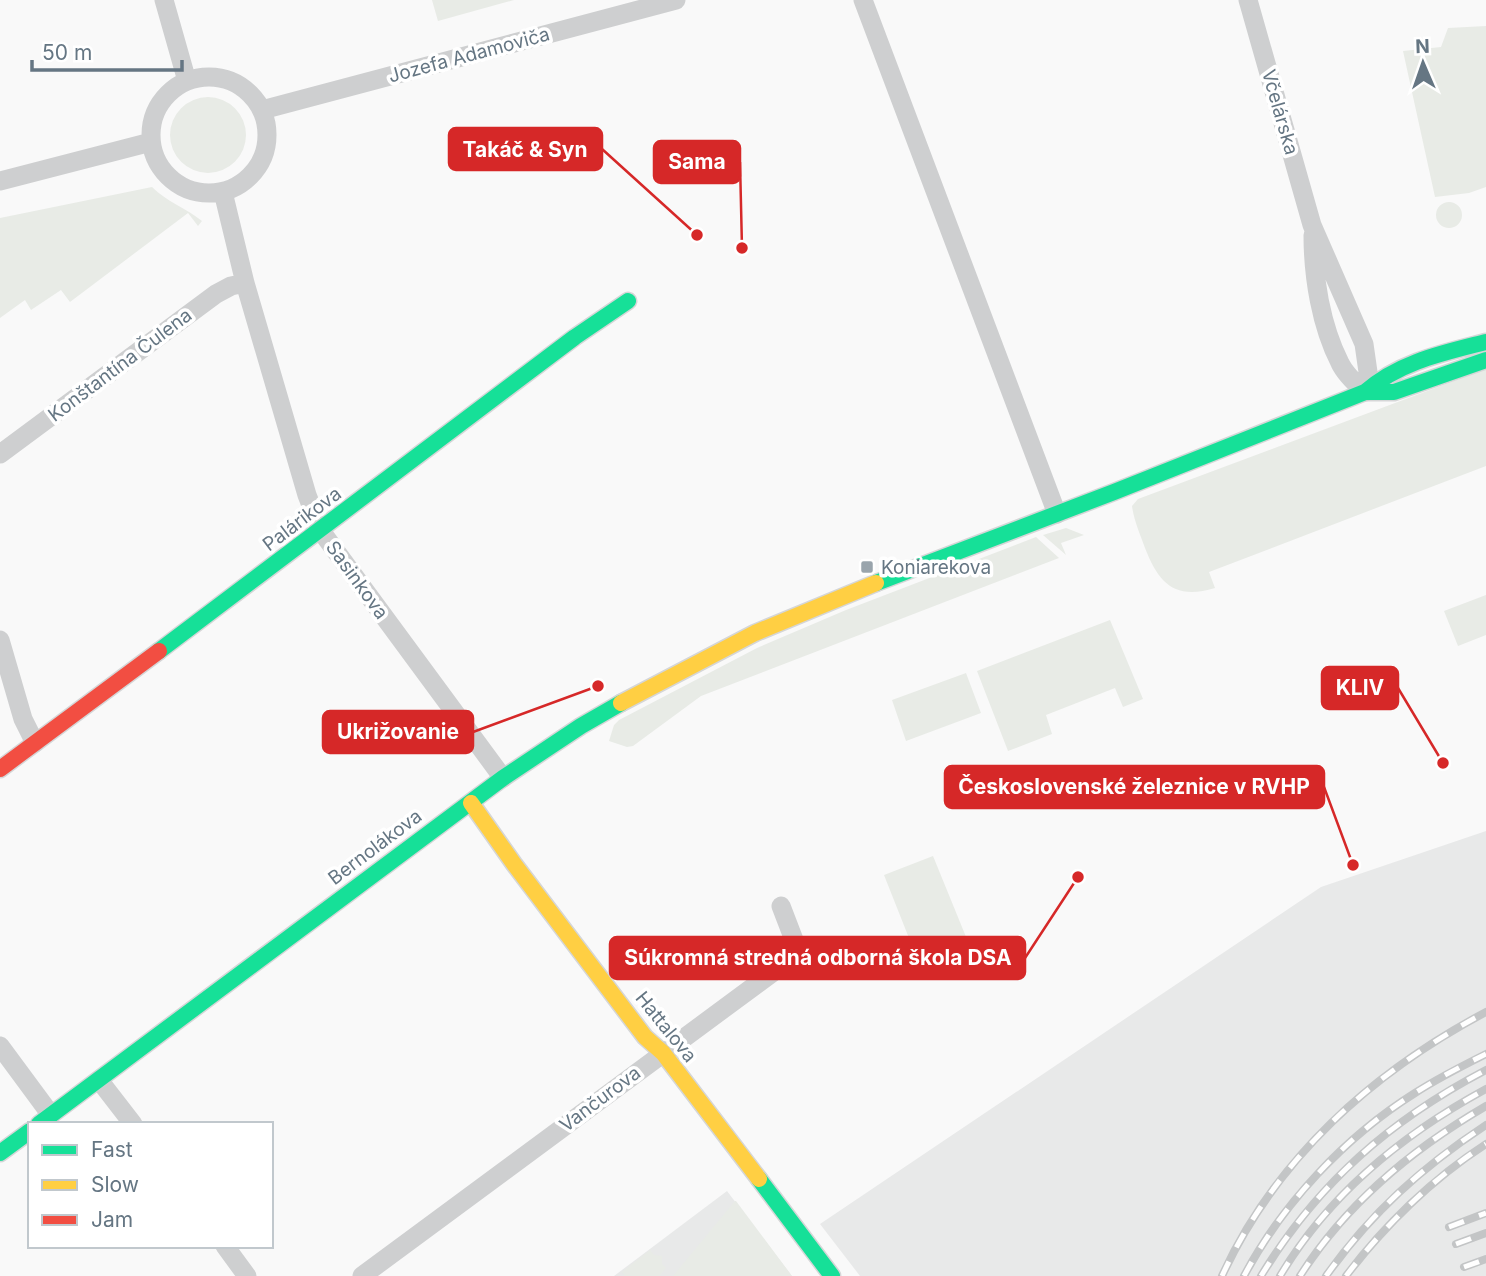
<svg xmlns="http://www.w3.org/2000/svg" width="1486" height="1276" font-family="Inter,sans-serif">
  <style>
    .built { fill: #e8e9e9 }
    .green { fill: #e8ebe6 }
    .lines { fill: none; stroke-linecap: round; stroke-linejoin: round }
    .fast-casing { stroke: #d5d6d7; stroke-width: 19 }
    .slow-casing { stroke: #d5d6d7; stroke-width: 19 }
    .jam-casing { stroke: #d5d6d7; stroke-width: 19 }
    .street { stroke: #cecfd0; stroke-width: 19 }
    .fast { stroke: #16e098; stroke-width: 16 }
    .slow { stroke: #ffcf43; stroke-width: 16 }
    .jam { stroke: #f24e42; stroke-width: 16 }
    .rail-casing { stroke: #c3c5c6; stroke-width: 8 }
    .rail { stroke: #fff; stroke-width: 5; stroke-dasharray: 16; stroke-linecap: butt }
    .poi-dot { fill: #99a4ac; stroke: #fff; stroke-width: 2.5 }
    .labels { text-anchor: middle; dominant-baseline: central; stroke-width: 7; stroke-linejoin: round; paint-order: stroke }
    .street-label { font-size: 19px; fill: #657683; stroke: #fff }
    .poi-label { font-size: 19px; fill: #657683; stroke: #fff; text-anchor: start }
    .leader { fill: none; stroke: #d62828; stroke-width: 2.5 }
    .callout-dot { fill: #d62828; stroke: #fff; stroke-width: 2.5 }
    .callout { fill: #d62828; stroke: #d62828; stroke-width: 2.5 }
    .callout-label { font-size: 21px; text-anchor: middle; font-weight: bold; fill: #fff }
  </style>
  <rect width="100%" height="100%" fill="#f9f9f9"/>
  <!-- built -->
  <path class="built" d="M 1486,831 L 1486,1276 L 860,1276 L 820,1224 L 1321,887 Z
    M 727,1191 L 792,1276 L 614,1276 Z"/>
  <!-- green -->
  <path class="green" d="M 432,0 L 514,0 L 438,21 Z
    M 1486,26 L 1486,187 L 1469,193 L 1435,197 L 1403,51 L 1441,47 L 1448,28 Z
    M170 135a38 38 0 1 1 76 0a38 38 0 1 1-76 0Z
    M 152,187 C 167,202 186,208 202,221 L 198,226 L 188,213 L 70,302 L 61,290 L 31,310 L 25,300 L 0,318 L 0,218 Z
    M1436 215a13 13 0 1 1 26 0a13 13 0 1 1-26 0Z
    M 1486,369 L 1486,466 L 1209,572 L 1215,588 C 1175,600 1159,584 1145,548 C 1140,534 1134,521 1132,506 L 1138,499 Z
    M 1066,528 L 1084,535 L 1061,543 L 1066,555 L 1043,535 Z
    M 1036,537 L 1059,558 L 701,696 L 633,746 L 627,747 L 609,741 L 614,725 L 619,720 L 757,648 L 846,610 Z
    M 1486,595 L 1486,635 L 1458,646 L 1444,611 Z
    M 1110,620 L 1143,699 L 1123,707 L 1115,688 L 1046,715 L 1052,734 L 1008,751 L 977,671 Z
    M 966,673 L 981,713 L 906,741 L 892,700 Z
    M 933,856 L 973,954 L 924,976 L 884,875 Z
    M 736,1201 L 792,1276 L 673,1276 L 735,1201 Z
    M 650,1250 L 654,1255 L 662,1256 L 662,1264 L 666,1268 L 659,1276 L 625,1276 L 622,1272 Z"/>
  <g class="lines">
    <!-- fast casing -->
    <g class="fast-casing">
      <path id="fast" d="M 1365,392 L 1394,392 L 1486,360
        M 876,583 L 1114,492 L 1365,392 C 1399,362 1443,353 1486,342
        M 159,651 L 575,337 L 628,301
        M 39,1124 L 503,778 L 581,726 L 621,703
        M 0,1153 L 30,1131
        M 759,1179 L 832,1276"/>
    </g>
    <!-- slow casing -->
    <g class="slow-casing">
      <path id="slow" d="M 621,703 L 755,633 L 876,583
        M 471,803 L 514,864 L 645,1037 L 663,1053 L 759,1179"/>
    </g>
    <!-- jam casing -->
    <g class="jam-casing">
      <path id="jam" d="M 0,769 L 159,651"/>
    </g>
    <!-- street -->
    <path class="street" d="M 164,0 L 187,81
      M 863,0 L 1057,514
      M 1248,0 L 1312,225 L 1364,344 L 1368,372 L 1365,392
      M151 135a58 58 0 1 1 116 0a58 58 0 1 1-116 0Z
      M 262,110 L 676,0
      M 0,181 L 151,142
      M 223,192 L 245,283 L 307,495 L 321,531 L 503,778
      M 1313,235 C 1313,277 1321,326 1340,363 C 1345,374 1356,384 1365,392
      M 0,454 L 216,294 L 231,286 L 245,283
      M 0,640 L 23,719 L 35,743
      M 0,1046 L 51,1115
      M 99,1080 L 133,1124
      M 225,1246 L 247,1276
      M 362,1276 L 799,953 L 781,906"/>
    <!-- fast -->
    <use href="#fast" class="fast"/>
    <!-- slow -->
    <use href="#slow" class="slow"/>
    <!-- jam -->
    <use href="#jam" class="jam"/>
    <!-- rail casing -->
    <g class="rail-casing">
      <path id="rail" d="M 1449,1227 L 1486,1213
        M 1456,1244 L 1486,1233
        M 1464,1267 L 1486,1259
        M 1222,1276 C 1276,1158 1373,1072 1486,1012
        M 1244,1276 C 1283,1203 1345,1137 1415,1093 C 1438,1078 1462,1066 1486,1054
        M 1261,1276 C 1318,1183 1390,1120 1486,1070
        M 1280,1276 C 1329,1194 1403,1134 1486,1089
        M 1300,1276 C 1346,1204 1412,1149 1486,1106
        M 1326,1276 C 1371,1213 1422,1167 1486,1125
        M 1346,1276 C 1384,1226 1433,1178 1486,1144"/>
    </g>
    <!-- rail -->
    <use href="#rail" class="rail"/>
  </g>
  <!-- markers -->
  <rect class="poi-dot" x="860" y="560" width="14" height="14" rx="3.5"/>
  <g class="labels">
    <!-- street labels -->
    <g class="street-label">
      <text transform="translate(469 55) rotate(-15)">Jozefa Adamoviča</text>
      <text transform="translate(1280 112) rotate(74)">Včelárska</text>
      <text transform="translate(120 365) rotate(-37)">Konštantína Čulena</text>
      <text transform="translate(302 519) rotate(-37)">Palárikova</text>
      <text transform="translate(357 580) rotate(54)">Sasinkova</text>
      <text transform="translate(375 847) rotate(-37)">Bernolákova</text>
      <text transform="translate(666 1027) rotate(51)">Hattalova</text>
      <text transform="translate(600 1099) rotate(-37)">Vančurova</text>
    </g>
    <!-- poi labels -->
    <g class="poi-label">
      <text x="881" y="567">Koniarekova</text>
    </g>
  </g>
  <!-- callouts -->
  <path class="leader" d="M697 235L602 149M742 248L740 162M1443 763L1398 688M598 686L473 732M1353 865L1324 787M1078 877L1025 958"/>
  <g class="callout-dot">
    <circle cx="697" cy="235" r="7"/>
    <circle cx="742" cy="248" r="7"/>
    <circle cx="1443" cy="763" r="7"/>
    <circle cx="598" cy="686" r="7"/>
    <circle cx="1353" cy="865" r="7"/>
    <circle cx="1078" cy="877" r="7"/>
  </g>
  <g class="callout">
    <rect x="449" y="128" width="153" height="42" rx="7"/>
    <rect x="654" y="141" width="86" height="42" rx="7"/>
    <rect x="1322" y="667" width="76" height="42" rx="7"/>
    <rect x="323" y="711" width="150" height="42" rx="7"/>
    <rect x="945" y="766" width="379" height="42" rx="7"/>
    <rect x="610" y="937" width="415" height="42" rx="7"/>
  </g>
  <g class="callout-label">
    <text x="525" y="157">Takáč &amp; Syn</text>
    <text x="697" y="169">Sama</text>
    <text x="1360" y="695">KLIV</text>
    <text x="398" y="739">Ukrižovanie</text>
    <text x="1134" y="794">Československé železnice v RVHP</text>
    <text x="818" y="965">Súkromná stredná odborná škola DSA</text>
  </g>
  <!-- legend -->
  <rect x="28" y="1122" width="245" height="126" fill="#ffffff" stroke="#c1c8cd" stroke-width="2"/>
  <rect x="42" y="1145" width="35" height="10" fill="#16e098" stroke="#c1c8cd" stroke-width="2"/>
  <text x="91" y="1157" font-size="21" fill="#657683">Fast</text>
  <rect x="42" y="1180" width="35" height="10" fill="#ffcf43" stroke="#c1c8cd" stroke-width="2"/>
  <text x="91" y="1192" font-size="21" fill="#657683">Slow</text>
  <rect x="42" y="1215" width="35" height="10" fill="#f24e42" stroke="#c1c8cd" stroke-width="2"/>
  <text x="91" y="1227" font-size="21" fill="#657683">Jam</text>
  <!-- north arrow -->
  <g transform="translate(1423 63) rotate(358)" stroke="#ffffff" stroke-width="5" paint-order="stroke">
  <path d="M0-5L12 26L0 18L-12 26Z" fill="#657683"/>
  <text y="-10" font-size="19" font-weight="bold" text-anchor="middle" fill="#657683">N</text>
  </g>
  <!-- scale -->
  <path d="M32 60v10h150v-10" fill="none" stroke="#657683" stroke-width="3.5"/>
  <text x="42" y="60" font-size="21" fill="#657683" stroke="#ffffff" stroke-width="5" paint-order="stroke">50 m</text>
</svg>
